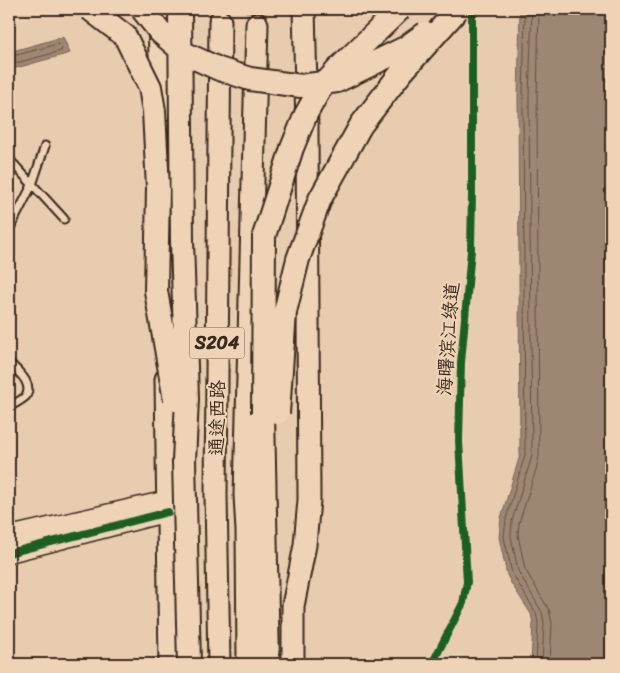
<svg xmlns="http://www.w3.org/2000/svg" width="620" height="673" font-family="Sriracha,'LXGW WenKai TC',sans-serif">
  <style>
    .water { fill: #9e8772; stroke: #766250 }
    .lines { fill: none; stroke-linecap: round; stroke-linejoin: round }
    .shore { stroke: #634f40; stroke-width: 1 }
    .primary-tunnel { stroke: #c5ac93; stroke-width: 21; stroke-dasharray: 21 11; stroke-linecap: butt }
    .service-casing { stroke: #3b2a1e; stroke-width: 11 }
    .tertiary-casing { stroke: #3b2a1e; stroke-width: 21 }
    .primary-casing { stroke: #3b2a1e; stroke-width: 25 }
    .trunk-casing { stroke: #3b2a1e; stroke-width: 26 }
    .service { stroke: #efd3b6; stroke-width: 7 }
    .tertiary { stroke: #efd3b6; stroke-width: 18 }
    .primary { stroke: #efd3b6; stroke-width: 21 }
    .trunk { stroke: #efd3b6; stroke-width: 22 }
    .trunk-bridge-casing { stroke: #3b2a1e; stroke-width: 26; stroke-linecap: butt }
    .trunk-bridge { stroke: #efd3b6; stroke-width: 22 }
    .cycleway-casing { stroke: #efd3b6; stroke-width: 11 }
    .cycleway { stroke: #1b5e20; stroke-width: 8 }
    .labels { text-anchor: middle; dominant-baseline: central; stroke-width: 4.5; stroke-linejoin: round; paint-order: stroke }
    .shield { fill: #efd3b6; stroke: #715d4c; stroke-width: 1 }
    .shield-label { font-size: 18px; font-weight: bold; fill: #3b2a1e }
    .street-label { font-size: 19px; fill: #3b2a1e; stroke: #efd3b6 }
  </style>
  <rect width="100%" height="100%" fill="#e8ccb0"/>
  <filter id="ink" filterUnits="userSpaceOnUse"><feTurbulence type="fractalNoise" baseFrequency=".02" numOctaves="2"/><feDisplacementMap in="SourceGraphic" scale="10" xChannelSelector="R" yChannelSelector="G"/><feConvolveMatrix kernelMatrix="1 2 1 2 8 2 1 2 1" color-interpolation-filters="sRGB"/></filter>
  <g filter="url(#ink)">
    <!-- water -->
    <path class="water" d="M 520,9 L 611,9 L 611,664 L 531,664 L 533,623 L 531,614 L 511,583 L 507,575 L 499,537 L 501,518 L 520,455 L 518,98 Z
      M 63,37 L 70,53 L 9,70 L 9,52 Z"/>
    <g class="lines">
      <!-- shore -->
      <path class="shore" d="M 525,9 L 523,98 L 525,455 L 506,519 L 504,537 L 512,573 L 536,613 L 538,623 L 536,664
        M 532,9 L 529,98 L 532,456 L 512,521 L 511,536 L 518,571 L 542,612 L 544,623 L 542,664
        M 539,9 L 537,98 L 539,456 L 536,470 L 519,523 L 518,535 L 525,569 L 549,610 L 552,623 L 550,664
        M 9,57 L 58,44 L 62,48 L 61,51 L 9,65"/>
      <!-- primary-tunnel -->
      <path class="primary-tunnel" d="M 256,9 L 257,24"/>
      <!-- service casing -->
      <g class="service-casing">
        <path id="service" d="M 9,159 L 64,219
          M 9,230 L 32,185 L 45,146
          M 9,362 C 16,370 34,383 26,396 C 22,400 14,404 9,407"/>
      </g>
      <!-- tertiary casing -->
      <g class="tertiary-casing">
        <path id="tertiary" d="M 9,536 L 168,500
          M 9,553 L 168,512"/>
      </g>
      <!-- primary casing -->
      <g class="primary-casing">
        <path id="primary" d="M 159,9 L 161,111
          M 166,379 L 170,664
          M 219,664 L 216,495 L 220,21
          M 248,664 L 247,531 L 245,495 L 257,24
          M 293,664 L 293,606 L 305,545 L 309,500 L 307,127 L 304,9"/>
      </g>
      <!-- trunk casing -->
      <g class="trunk-casing">
        <path id="trunk" d="M 263,413 L 268,664"/>
      </g>
      <!-- service -->
      <use href="#service" class="service"/>
      <!-- tertiary -->
      <use href="#tertiary" class="tertiary"/>
      <!-- primary -->
      <use href="#primary" class="primary"/>
      <!-- trunk -->
      <use href="#trunk" class="trunk"/>
      <!-- trunk-bridge casing -->
      <g class="trunk-bridge-casing">
        <path id="trunk-bridge" d="M 90,9 L 125,36 L 150,87 L 154,111 L 158,188 L 156,291 L 175,400
          M 142,9 L 160,32 L 186,54 L 219,69 L 250,79 L 301,86 L 337,81 L 405,48 L 426,33
          M 180,9 L 182,241 L 187,399 L 184,461 L 189,664
          M 263,413 L 264,236 L 292,148 L 306,114 L 320,89 L 341,66 L 400,9
          M 278,413 L 285,312 L 298,259 L 320,199 L 361,125 L 401,73 L 458,9"/>
      </g>
      <!-- trunk-bridge -->
      <use href="#trunk-bridge" class="trunk-bridge"/>
      <!-- cycleway casing -->
      <g class="cycleway-casing">
        <path id="cycleway" d="M 9,553 L 168,512
          M 432,664 L 463,603 L 467,582 L 459,441 L 461,363 L 471,250 L 472,192 L 472,9"/>
      </g>
      <!-- cycleway -->
      <use href="#cycleway" class="cycleway"/>
    </g>
  </g>
  <g class="labels">
    <!-- shield labels -->
    <rect class="shield" x="189.5" y="327.5" width="55" height="31" rx="4"/>
    <g class="shield-label">
      <text x="217" y="343">S204</text>
    </g>
    <!-- street labels -->
    <g class="street-label">
      <text transform="translate(448 339) rotate(-86)">海曙滨江绿道</text>
      <text transform="translate(217 418) rotate(-89)">通途西路</text>
    </g>
  </g>
  <!-- margin -->
  <rect width="620" height="673" fill="none" stroke="#efd3b6" stroke-width="30"/>
  <rect x="15" y="15" width="590" height="643" fill="none" stroke="#3b2a1e" stroke-width="2" filter="url(#ink)"/>
</svg>
